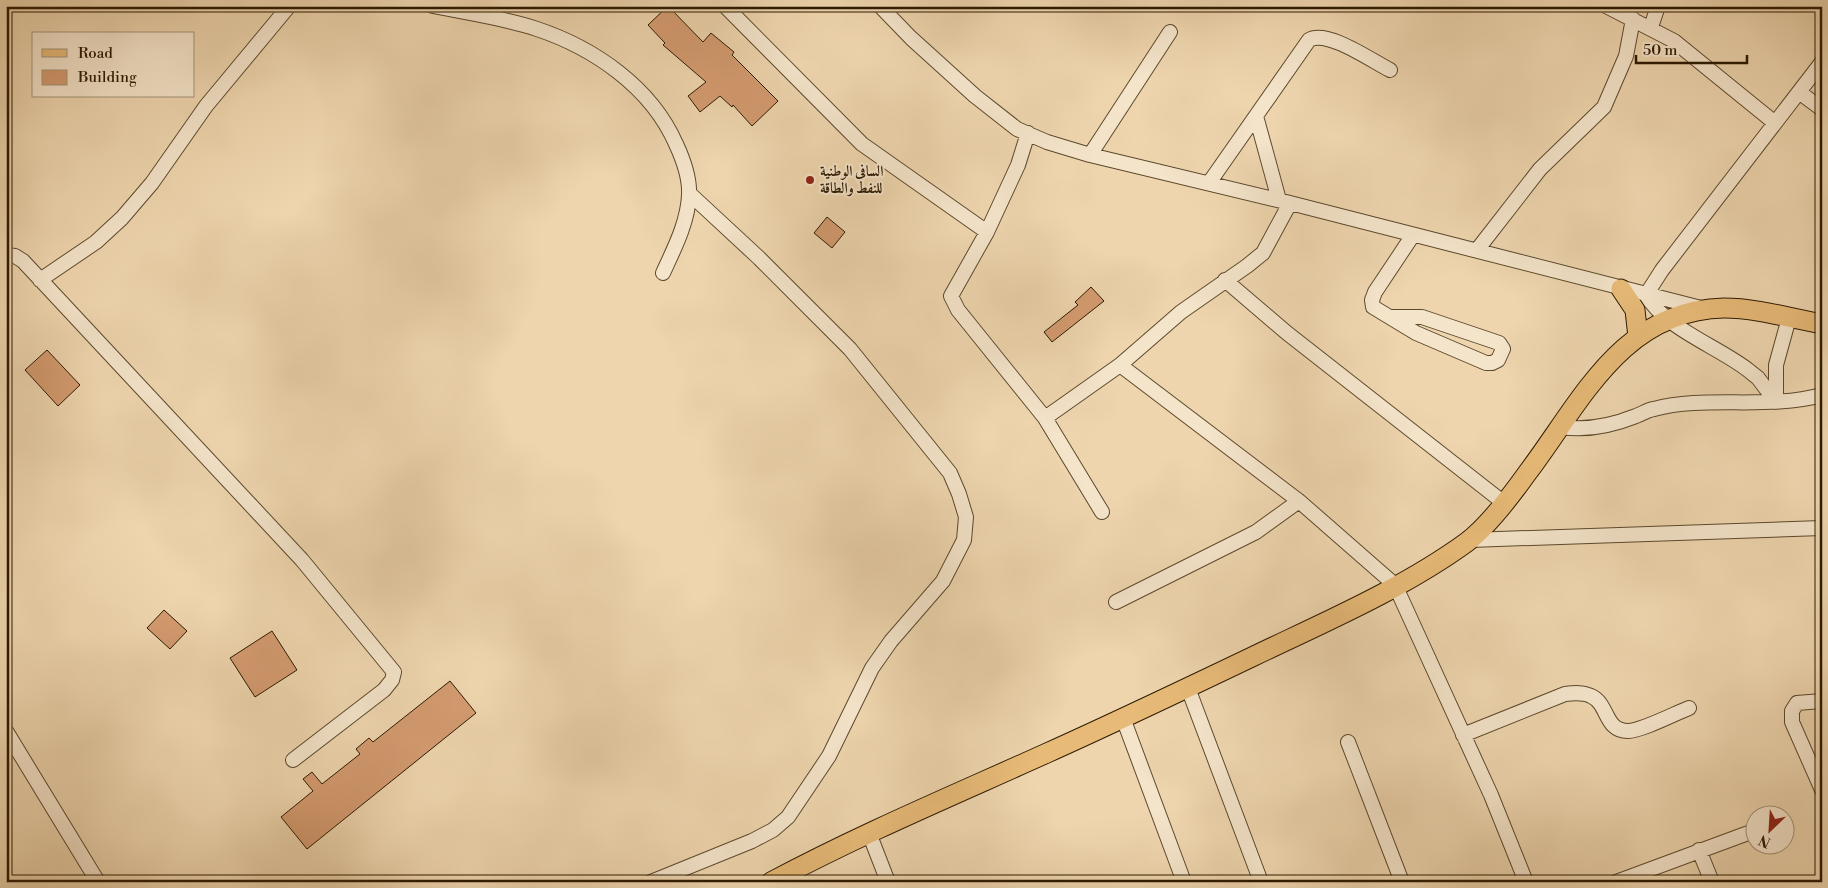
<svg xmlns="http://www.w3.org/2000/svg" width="1828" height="888" font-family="'Libre Bodoni',Amiri,serif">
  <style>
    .building { fill: #d49b70; stroke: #2c1a01 }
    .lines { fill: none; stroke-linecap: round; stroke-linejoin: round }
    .minor-casing { stroke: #5c492c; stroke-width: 16 }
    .major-casing { stroke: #2c1a01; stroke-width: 21 }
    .minor { stroke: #f4e4ca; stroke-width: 14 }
    .major { stroke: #e7ba77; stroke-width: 19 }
    .poi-dot { fill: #8f2418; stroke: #f4e4ca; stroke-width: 2 }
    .labels { text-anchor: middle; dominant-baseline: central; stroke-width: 4; stroke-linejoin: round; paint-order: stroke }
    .poi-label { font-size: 15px; font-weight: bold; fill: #2c1a01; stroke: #f4e4ca; text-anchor: start }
  </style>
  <rect width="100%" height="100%" fill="#eed5ae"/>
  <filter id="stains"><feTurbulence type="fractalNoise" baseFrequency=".004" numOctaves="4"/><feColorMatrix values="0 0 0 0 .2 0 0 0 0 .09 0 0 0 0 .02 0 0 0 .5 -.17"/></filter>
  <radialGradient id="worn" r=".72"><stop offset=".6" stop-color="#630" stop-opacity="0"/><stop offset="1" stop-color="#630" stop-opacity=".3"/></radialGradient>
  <!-- building -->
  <path class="building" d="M 668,6 L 703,42 L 711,33 L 734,52 L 732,55 L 778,101 L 752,126 L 733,105 L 732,107 L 720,96 L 700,112 L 688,96 L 706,82 L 663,45 L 665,43 L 648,25 Z
    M 827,217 L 845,232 L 832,248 L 814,233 Z
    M 1091,287 L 1104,301 L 1052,342 L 1044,332 L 1078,305 L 1075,302 Z
    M 47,350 L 80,385 L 58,406 L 25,370 Z
    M 164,610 L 187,631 L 170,649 L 147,628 Z
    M 272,631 L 297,670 L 255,697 L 230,658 Z
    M 450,681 L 476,713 L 307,849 L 281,817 L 313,791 L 303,779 L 312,772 L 322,784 L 360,754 L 356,749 L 369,738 L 373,742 Z"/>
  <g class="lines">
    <!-- minor casing -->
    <g class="minor-casing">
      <path id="minor" d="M 433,6 C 467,13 504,18 537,29 C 594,48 651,87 676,144 C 683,159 690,178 689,195 C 688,222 674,249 663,273
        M 725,6 L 862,144 L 987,232
        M 880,6 L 911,38 L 975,96 L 1017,129 L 1047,142 L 1090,155 L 1290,203 L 1701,308
        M 1606,6 L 1674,41 L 1775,123
        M 1651,27 L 1658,6
        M 1799,92 L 1822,109
        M 1256,116 L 1279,200
        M 1028,133 L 1018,165 L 987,232 L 951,296 L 958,310 L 1045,418 L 1102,512
        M 1090,155 L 1170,32
        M 1209,183 L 1309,40 C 1327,29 1372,61 1390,70
        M 1477,250 L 1540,169 L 1604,107 L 1626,56 L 1633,19
        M 6,255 L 15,256 L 23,261 L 302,560 L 394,672 L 392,680 L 384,690 L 293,760
        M 40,280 L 96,242 L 122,218 L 152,183 L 206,106 L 289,6
        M 1225,280 L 1287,333 L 1504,503
        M 1390,317 L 1422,317 L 1499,343 L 1503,349 L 1498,360 L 1492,363 L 1486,363 L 1416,333 L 1373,307 L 1372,300 L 1375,292 L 1413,235
        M 1120,365 L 1299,501 L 1395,585 L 1491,795 L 1526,882
        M 1776,402 L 1758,378 L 1748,370 C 1717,346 1666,329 1646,295 L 1662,270 L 1822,62
        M 1776,402 L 1776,365 L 1789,318
        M 1045,418 L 1120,365 L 1181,312 L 1247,266 L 1263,253 L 1290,203
        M 1561,427 C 1587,431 1611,426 1636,416 C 1642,414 1647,410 1654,409 C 1705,395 1768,410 1822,395
        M 1470,540 L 1822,528
        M 1116,602 L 1256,532 L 1299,501
        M 1188,688 L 1261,882
        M 1822,701 L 1797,703 L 1792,711 L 1792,722 L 1822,790
        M 1123,718 L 1184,882
        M 6,731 L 98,882
        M 1463,735 L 1565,694 C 1574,693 1583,692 1591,696 C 1609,704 1604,731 1628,731 C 1641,731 1676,713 1689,708
        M 1348,742 L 1402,882
        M 869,833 L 888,882
        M 1699,850 L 1712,882
        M 651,882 L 752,841 L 773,830 L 788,817 L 829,756 L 872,668 L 891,641 L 943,581 L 964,540 L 966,517 L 959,494 L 950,473 L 850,349 L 759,258 L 690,194
        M 1616,882 L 1751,832"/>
    </g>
    <!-- major casing -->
    <g class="major-casing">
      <path id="major" d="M 1621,289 L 1635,310 L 1638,337
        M 771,882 C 861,834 954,795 1047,753 C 1116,722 1185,689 1254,656 C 1325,622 1404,588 1467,542 C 1488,526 1513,493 1528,472 C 1581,402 1622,310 1724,308 C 1756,308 1790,318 1822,324"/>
    </g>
    <!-- minor -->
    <use href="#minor" class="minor"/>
    <!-- major -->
    <use href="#major" class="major"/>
  </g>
  <!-- markers -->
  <circle class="poi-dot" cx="810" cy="180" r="5"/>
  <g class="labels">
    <!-- poi labels -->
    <g class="poi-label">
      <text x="820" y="171">السافي الوطنية<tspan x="820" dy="17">للنفط والطاقة</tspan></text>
    </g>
  </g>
  <!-- margin -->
  <rect width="1828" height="888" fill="none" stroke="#eed5ae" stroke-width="25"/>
  <rect x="8" y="8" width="1813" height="873" fill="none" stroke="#2c1a01" stroke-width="2.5"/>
  <rect x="12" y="12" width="1803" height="863" fill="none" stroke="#2c1a01"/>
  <!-- legend -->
  <rect x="32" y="32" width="162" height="65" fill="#f4e4ca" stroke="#a4937a"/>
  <rect x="42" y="49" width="25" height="8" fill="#e7ba77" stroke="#a4937a"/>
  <text x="78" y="58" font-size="15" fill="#2c1a01">Road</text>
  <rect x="42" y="70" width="25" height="15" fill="#d49b70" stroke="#a4937a"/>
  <text x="78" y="82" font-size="15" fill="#2c1a01">Building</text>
  <!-- north arrow -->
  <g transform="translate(1770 830) rotate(205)"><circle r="24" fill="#f4e4ca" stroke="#a4937a"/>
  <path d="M0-4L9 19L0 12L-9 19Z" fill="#8f2418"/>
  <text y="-8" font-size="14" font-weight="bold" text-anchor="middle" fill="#2c1a01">N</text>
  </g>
  <!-- scale -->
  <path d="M1636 55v8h111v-8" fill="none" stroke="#2c1a01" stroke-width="2.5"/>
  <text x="1643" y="55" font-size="15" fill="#2c1a01" stroke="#f4e4ca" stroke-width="4" paint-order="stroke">50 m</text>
  <rect width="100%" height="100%" filter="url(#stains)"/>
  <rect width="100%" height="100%" fill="url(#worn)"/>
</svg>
